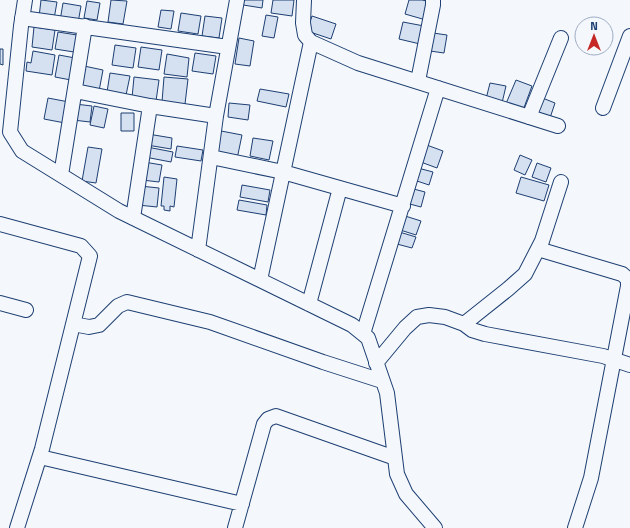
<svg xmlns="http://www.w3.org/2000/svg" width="630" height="528" font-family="'Titillium Web',sans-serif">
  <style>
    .building { fill: #d5e0f0; stroke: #1d3f73 }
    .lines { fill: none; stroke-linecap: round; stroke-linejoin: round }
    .minor-casing { stroke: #1d3f73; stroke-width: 16 }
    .minor { stroke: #f4f7fb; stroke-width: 14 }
  </style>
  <rect width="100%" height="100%" fill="#f4f7fb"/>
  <!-- building -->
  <path class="building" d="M 41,0 L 57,2 L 54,19 L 39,17 Z
    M 111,0 L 127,1 L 123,24 L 108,22 Z
    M 237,0 L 263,0 L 262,8 L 237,4 Z
    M 273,0 L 294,0 L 292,16 L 271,13 Z
    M 409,0 L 422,0 L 431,2 L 426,20 L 405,14 Z
    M 87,1 L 100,3 L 97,20 L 84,18 Z
    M 63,3 L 81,6 L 78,23 L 60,21 Z
    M 161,10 L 174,11 L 171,29 L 158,27 Z
    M 181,13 L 201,16 L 198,34 L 178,31 Z
    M 266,15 L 278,17 L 274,38 L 262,36 Z
    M 205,16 L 222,18 L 219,38 L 202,36 Z
    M 312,16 L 336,24 L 331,39 L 307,31 Z
    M 403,22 L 424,26 L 420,44 L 399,39 Z
    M 34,27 L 55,30 L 52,50 L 32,47 Z
    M 58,32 L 77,35 L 74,52 L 55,49 Z
    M 433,33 L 447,35 L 444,53 L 430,51 Z
    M 239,38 L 254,41 L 250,66 L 235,64 Z
    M 115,45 L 136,48 L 133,68 L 112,65 Z
    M 141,47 L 162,50 L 159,70 L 138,67 Z
    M 0,49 L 3,49 L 3,65 L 0,64 Z
    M 33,51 L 55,55 L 52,75 L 26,71 L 27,62 L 31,63 Z
    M 195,53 L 216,56 L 213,74 L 192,71 Z
    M 167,54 L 189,58 L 187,77 L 164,74 Z
    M 59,55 L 75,58 L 71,80 L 55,77 Z
    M 84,66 L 103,70 L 99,91 L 80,87 Z
    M 110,73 L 130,76 L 126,95 L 107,92 Z
    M 134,77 L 159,80 L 156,101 L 132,98 Z
    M 164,77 L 188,79 L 185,104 L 162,102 Z
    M 516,80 L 532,86 L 522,113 L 505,106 Z
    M 490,83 L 506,86 L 502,103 L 486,99 Z
    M 260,89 L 289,94 L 286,107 L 257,101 Z
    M 540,97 L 555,103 L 549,121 L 534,116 Z
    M 48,98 L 69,102 L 65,123 L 44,119 Z
    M 229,103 L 250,105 L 248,120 L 228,117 Z
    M 75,104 L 92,106 L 90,122 L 73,120 Z
    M 94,106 L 108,109 L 104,128 L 90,125 Z
    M 121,113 L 134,113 L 134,131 L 121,131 Z
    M 216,130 L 242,135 L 237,159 L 212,154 Z
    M 148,134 L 172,138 L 171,149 L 147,145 Z
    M 253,138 L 273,141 L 269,160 L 250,156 Z
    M 424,144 L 443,151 L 437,168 L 418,161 Z
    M 177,146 L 203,150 L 201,161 L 175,157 Z
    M 88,147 L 102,149 L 96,183 L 82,181 Z
    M 147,147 L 173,152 L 171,162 L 145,157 Z
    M 520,155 L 532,160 L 525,175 L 514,170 Z
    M 144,162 L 162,165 L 159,182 L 142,180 Z
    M 537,163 L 551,168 L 546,182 L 532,177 Z
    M 418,168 L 433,172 L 429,185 L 414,180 Z
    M 164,177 L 177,179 L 174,207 L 170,206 L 170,211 L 164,210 L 164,206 L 161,206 Z
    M 521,177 L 549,185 L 544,201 L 516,193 Z
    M 242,185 L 270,190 L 268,202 L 240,197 Z
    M 140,186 L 159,188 L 157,207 L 138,205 Z
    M 410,188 L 425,192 L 421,207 L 406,203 Z
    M 239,200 L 267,205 L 266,215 L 237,210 Z
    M 402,215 L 421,221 L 416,235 L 397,229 Z
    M 396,231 L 416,237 L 412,248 L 393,243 Z"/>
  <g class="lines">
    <!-- minor casing -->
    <g class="minor-casing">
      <path id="minor" d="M 25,0 L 21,26 L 10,132 L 22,151 L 119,211 L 352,325 L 368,338 L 387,393 L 397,474 L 406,494 L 435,528
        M 304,0 L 303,23 L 305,35 L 311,42 L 358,63 L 558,126
        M 22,18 L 228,47
        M 418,81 L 433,5 L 433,0
        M 75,91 L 150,106 L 216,116
        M 603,108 L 630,36
        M 529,117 L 561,38
        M 211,157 L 283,172 L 403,206
        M 61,175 L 85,26
        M 133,218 L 150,106
        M 0,224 L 81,246 L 90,256 L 42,449 L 17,528
        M 538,249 L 622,274 L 628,279 L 628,286 L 591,478 L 575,528
        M 198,250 L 216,116 L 237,0
        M 260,280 L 311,42
        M 0,303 L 26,310
        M 309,304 L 340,188
        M 73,324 L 89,327 L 99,325 L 118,306 L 127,302 L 210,322 L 323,362 L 382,381
        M 464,324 L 508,289 L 525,274 L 542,241 L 561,182
        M 363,334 L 438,88
        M 376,363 L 405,328 L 417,317 L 429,315 L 445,317 L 464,324 L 472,330 L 485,334 L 603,356 L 630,365
        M 40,457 L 242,504
        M 235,528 L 264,424 L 268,419 L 276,416 L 395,458"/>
    </g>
    <!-- minor -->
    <use href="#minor" class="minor"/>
  </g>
  <!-- north arrow -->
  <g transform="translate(594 36)"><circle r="19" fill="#f4f7fb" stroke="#9eadc5"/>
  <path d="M0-3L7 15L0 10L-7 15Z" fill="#c62828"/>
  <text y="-6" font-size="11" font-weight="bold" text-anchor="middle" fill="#1d3f73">N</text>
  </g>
</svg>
